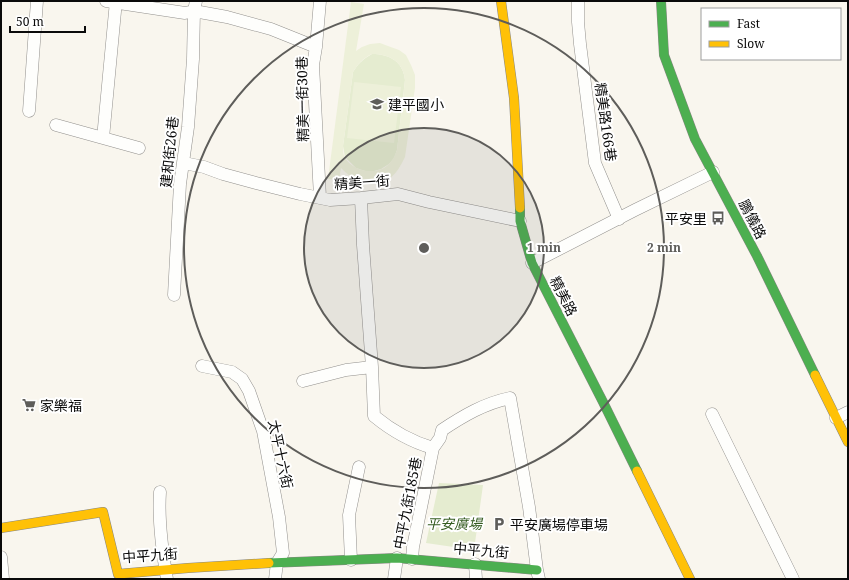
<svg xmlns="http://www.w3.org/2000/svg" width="849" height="580" font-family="'Noto Serif','Noto Sans TC',serif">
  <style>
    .green { fill: #e5ecd0 }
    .pitch { fill: #edf0d9; fill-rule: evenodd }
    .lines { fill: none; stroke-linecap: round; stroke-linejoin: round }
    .street-casing { stroke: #92908d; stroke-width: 13 }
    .fast-casing { stroke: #888783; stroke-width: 10 }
    .slow-casing { stroke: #888783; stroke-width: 10 }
    .street { stroke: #fefefc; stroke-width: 12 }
    .fast { stroke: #4caf50; stroke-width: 9 }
    .slow { stroke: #ffc107; stroke-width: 9 }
    .ring { fill: none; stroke: #5e5d5a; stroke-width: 2 }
    .labels { text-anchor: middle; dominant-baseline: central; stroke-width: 4; stroke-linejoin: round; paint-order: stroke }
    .street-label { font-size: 14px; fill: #0a0a0a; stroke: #fff }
    .poi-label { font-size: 14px; fill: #0a0a0a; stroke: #fff; text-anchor: start }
    .park-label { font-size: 14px; font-style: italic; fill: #345c21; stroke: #fff }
    .centre { fill: #5e5d5a; stroke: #fff; stroke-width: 2 }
    .ring-label { font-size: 12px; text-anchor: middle; font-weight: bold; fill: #5e5d5a; stroke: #fff; stroke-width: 4; stroke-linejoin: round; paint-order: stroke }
  </style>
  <rect width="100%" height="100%" fill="#f9f6ee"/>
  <!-- green -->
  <path class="green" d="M 372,54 C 389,54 403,61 405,80 L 397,150 L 394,158 L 389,164 L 381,169 L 374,171 L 365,171 L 356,168 L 345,157 L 343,146 L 353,72 C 358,64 363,59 372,54 Z
    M 439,483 L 483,485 L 474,550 L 426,543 Z"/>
  <!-- pitch -->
  <path class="pitch" d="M 351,2 L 364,4 L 356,51 L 362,47 L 370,44 L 380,43 L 388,46 L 399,50 L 406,55 L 411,65 L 415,75 L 415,88 L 405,157 C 401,165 397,173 390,178 C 385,181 380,182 375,183 C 359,184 351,178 341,168 L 339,180 L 328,179 ZM 372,54 C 389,54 403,61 405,80 L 397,150 C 395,155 393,160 389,164 C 377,176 354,172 345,158 C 343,155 343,149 343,146 L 353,72 C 358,64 363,58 372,54 Z
    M 354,82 L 401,87 L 394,143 L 347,138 Z"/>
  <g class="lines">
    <!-- street casing -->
    <g class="street-casing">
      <path id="street" d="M 106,1 L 185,13 L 194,11 L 227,17 L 271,29 L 316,47
        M 320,1 L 316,47 L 313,65 L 320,197
        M 578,1 L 578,22 L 580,44 L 595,163 L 619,219
        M 29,111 L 37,1
        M 56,125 L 139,148
        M 103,138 L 116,1
        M 184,163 L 204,167 L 223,174 L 256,183 L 300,194 L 330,200 L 361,198 L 398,194 L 429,202 L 520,221
        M 361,198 L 363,245 L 372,367
        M 532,263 L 635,210 L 713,172
        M 174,295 L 180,184 L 188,127 L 193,59 L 194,11 L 196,1
        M 202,366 L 232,372 L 242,379 L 249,391 L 263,431 L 279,517 L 283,553 L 277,563 L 275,579
        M 303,381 L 346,370 L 372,367 L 374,416 C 391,430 412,442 433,448
        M 712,414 L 793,579
        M 836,418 L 848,412
        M 160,492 C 158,521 162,550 167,579
        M 1,557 L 3,579
        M 412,559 L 413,547 L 433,448 L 440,438 L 442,430 C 463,416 485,403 510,398 L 529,507 L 537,570 L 539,579
        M 351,560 L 349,515 L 359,467
        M 475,564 L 476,579
        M 394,579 L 397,558"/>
    </g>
    <!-- fast casing -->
    <g class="fast-casing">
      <path id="fast" d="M 661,1 L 664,55 L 695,139 L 757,256 L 815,375
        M 520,208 L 520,221 L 532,263 L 603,402 L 637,471
        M 269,563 L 397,558 L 537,570"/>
    </g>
    <!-- slow casing -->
    <g class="slow-casing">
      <path id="slow" d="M 501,1 L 514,98 L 520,208
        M 815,375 L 848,442
        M 637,471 L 690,579
        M 1,528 L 103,512 L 118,574 L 188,568 L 269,563"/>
    </g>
    <!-- street -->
    <use href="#street" class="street"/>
    <!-- fast -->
    <use href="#fast" class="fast"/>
    <!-- slow -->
    <use href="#slow" class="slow"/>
  </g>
  <!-- distance rings -->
  <circle cx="424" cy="248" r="120" fill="#5e5d5a" fill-opacity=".12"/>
  <g class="ring">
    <circle cx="424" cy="248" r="120"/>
    <circle cx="424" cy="248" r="240"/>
  </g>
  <!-- icons -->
  <defs>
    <g id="school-bare" transform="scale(1.08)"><path d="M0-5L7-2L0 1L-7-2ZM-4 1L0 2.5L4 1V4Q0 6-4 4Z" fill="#5e5d5a" stroke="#fff" stroke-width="2.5" paint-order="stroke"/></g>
    <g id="bus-bare" transform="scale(1.08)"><path d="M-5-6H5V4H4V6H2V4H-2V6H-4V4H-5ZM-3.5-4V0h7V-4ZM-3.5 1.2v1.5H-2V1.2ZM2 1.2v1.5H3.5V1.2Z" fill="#5e5d5a" stroke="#fff" stroke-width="2.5" paint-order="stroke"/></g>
    <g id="supermarket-bare" transform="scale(1.08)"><path d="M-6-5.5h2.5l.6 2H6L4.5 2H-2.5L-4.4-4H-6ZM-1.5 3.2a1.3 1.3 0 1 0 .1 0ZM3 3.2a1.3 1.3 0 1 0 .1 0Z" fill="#5e5d5a" stroke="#fff" stroke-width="2.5" paint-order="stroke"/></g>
    <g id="parking-bare" transform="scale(1.08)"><path d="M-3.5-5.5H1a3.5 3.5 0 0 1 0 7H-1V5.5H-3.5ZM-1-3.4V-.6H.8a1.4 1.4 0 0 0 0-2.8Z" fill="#5e5d5a" stroke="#fff" stroke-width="2.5" paint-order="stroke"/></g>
  </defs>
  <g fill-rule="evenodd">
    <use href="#school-bare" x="377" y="104"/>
    <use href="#bus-bare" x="718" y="218"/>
    <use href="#supermarket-bare" x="29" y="405"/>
    <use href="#parking-bare" x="499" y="524"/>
  </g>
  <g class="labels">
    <!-- street labels -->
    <g class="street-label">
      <text transform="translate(302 99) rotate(-91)">精美一街30巷</text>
      <text transform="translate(606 122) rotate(82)">精美路166巷</text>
      <text transform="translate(169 152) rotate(-84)">建和街26巷</text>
      <text transform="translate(362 182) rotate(-4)">精美一街</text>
      <text transform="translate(753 219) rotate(63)">鵬儀路</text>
      <text transform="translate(564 296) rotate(63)">精美路</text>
      <text transform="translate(281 454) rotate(78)">太平十六街</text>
      <text transform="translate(407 503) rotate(-79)">中平九街185巷</text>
      <text transform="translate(481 550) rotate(5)">中平九街</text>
      <text transform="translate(150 555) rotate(-4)">中平九街</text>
    </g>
    <!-- poi labels -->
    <g class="poi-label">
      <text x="388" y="104">建平國小</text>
      <text x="707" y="218" text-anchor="end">平安里</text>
      <text x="40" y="405">家樂福</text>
      <text x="510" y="524">平安廣場停車場</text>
    </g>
    <!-- park labels -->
    <g class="park-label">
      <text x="454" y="523">平安廣場</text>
    </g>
  </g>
  <circle cx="424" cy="248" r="6" class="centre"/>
  <g class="ring-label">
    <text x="544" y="252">1 min</text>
    <text x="664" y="252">2 min</text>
  </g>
  <!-- border -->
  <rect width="849" height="580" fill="none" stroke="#0a0a0a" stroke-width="4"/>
  <!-- legend -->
  <rect x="701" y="8" width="140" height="52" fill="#ffffff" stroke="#9d9d9d"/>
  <rect x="709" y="21" width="20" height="6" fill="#4caf50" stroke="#9d9d9d"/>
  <text x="737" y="28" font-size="12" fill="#0a0a0a">Fast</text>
  <rect x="709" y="41" width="20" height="6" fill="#ffc107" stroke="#9d9d9d"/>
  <text x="737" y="48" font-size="12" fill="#0a0a0a">Slow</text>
  <!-- scale -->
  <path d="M10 26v6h75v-6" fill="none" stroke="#0a0a0a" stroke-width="2"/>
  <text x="16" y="26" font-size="12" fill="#0a0a0a" stroke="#ffffff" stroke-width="3" paint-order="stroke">50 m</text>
</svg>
